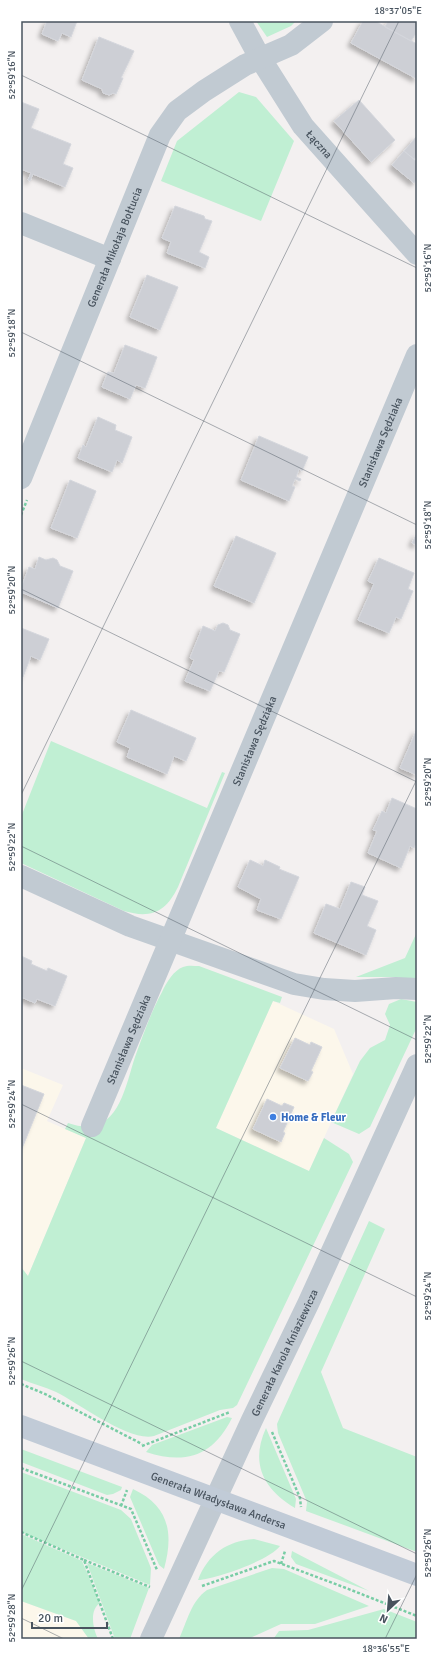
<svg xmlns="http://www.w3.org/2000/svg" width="438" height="1660" font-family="Signika,sans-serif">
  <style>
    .commercial { fill: #fcf7eb }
    .green { fill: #c0efd3 }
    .building { fill: #cdcfd5; stroke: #d4d6dc; filter: url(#shadow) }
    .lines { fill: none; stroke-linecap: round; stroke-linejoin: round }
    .path { stroke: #78cda5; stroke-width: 2.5; stroke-dasharray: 3 2; stroke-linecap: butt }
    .minor { stroke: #c1cad2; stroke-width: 22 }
    .secondary { stroke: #c1cbd7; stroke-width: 22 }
    .ticks { fill: none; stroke: #48535e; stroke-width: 1; stroke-opacity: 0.45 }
    .shop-dot { fill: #3f7fe0; stroke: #fff; stroke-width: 1.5 }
    .labels { text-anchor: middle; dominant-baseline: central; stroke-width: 3; stroke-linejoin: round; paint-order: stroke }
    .street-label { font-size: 11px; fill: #48535e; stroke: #fff }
    .shop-label { font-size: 11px; font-weight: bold; fill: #366cbe; stroke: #fff; text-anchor: start }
    .neatline { fill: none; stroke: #48535e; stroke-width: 1.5 }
    .ticks-label { font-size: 10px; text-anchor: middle; fill: #48535e }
  </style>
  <defs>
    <filter id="shadow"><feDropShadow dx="-3.5" dy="3.5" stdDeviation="2" flood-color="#0004"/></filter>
  </defs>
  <rect width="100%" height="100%" fill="#f3f0f0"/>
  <!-- commercial -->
  <path class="commercial" d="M 273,1001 L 334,1029 L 353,1074 L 309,1171 L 216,1128 Z
    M 21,1068 L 63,1085 L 47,1121 L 86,1138 L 28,1276 L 21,1267 Z
    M 21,1601 L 76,1621 L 89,1639 L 21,1639 Z"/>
  <!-- green -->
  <path class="green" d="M 256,21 L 296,21 L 291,26 L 267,37 Z
    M 239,92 L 256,97 L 294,141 L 261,221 L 161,181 L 177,141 Z
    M 51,741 L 207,808 L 222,772 L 225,773 L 178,887 C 166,912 151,919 124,911 L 21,863 L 21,817 Z
    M 417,932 L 417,982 L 396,977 L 356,977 L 405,958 Z
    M 199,966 L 282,997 L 280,1003 L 273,1001 L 216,1128 L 309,1171 L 324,1138 L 349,1154 L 353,1162 L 237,1405 L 233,1408 L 220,1410 L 154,1436 C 129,1442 80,1404 56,1392 C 45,1387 33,1384 21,1379 L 21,1267 L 28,1276 L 86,1138 L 65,1129 L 68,1123 C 117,1140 124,1091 135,1057 C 143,1035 151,1012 162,992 C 166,983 174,970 183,967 C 188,965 194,966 199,966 Z
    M 401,999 L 417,1002 L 417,1027 L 370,1127 L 359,1134 L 331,1122 L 360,1061 L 370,1048 L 385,1040 L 390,1025 L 385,1014 L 389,1004 Z
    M 369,1221 L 385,1229 L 321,1372 L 343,1428 L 417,1457 L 417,1552 L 306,1511 L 307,1502 L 278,1433 L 277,1424 L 280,1417 Z
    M 227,1417 L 232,1418 C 213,1456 186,1465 146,1452 L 152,1445 Z
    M 266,1428 L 296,1499 L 295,1508 C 263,1489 250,1463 266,1428 Z
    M 21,1449 L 122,1487 L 121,1490 L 113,1494 L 107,1495 L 21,1462 Z
    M 21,1472 L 121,1510 L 131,1519 L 151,1568 L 150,1585 L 21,1532 Z
    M 133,1489 C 169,1506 174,1533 164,1569 L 159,1565 L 130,1497 Z
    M 21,1534 L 82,1561 L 100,1603 C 89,1610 93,1629 98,1639 L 89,1639 L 76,1621 L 21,1601 Z
    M 254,1539 L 280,1546 C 270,1560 216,1579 198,1580 C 208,1554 227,1541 254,1539 Z
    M 292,1551 L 369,1591 L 296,1564 L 291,1557 Z
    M 87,1563 L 149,1588 L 130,1639 L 115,1639 Z
    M 272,1568 L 284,1569 L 369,1606 L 315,1624 L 281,1624 L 248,1639 L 179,1639 C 187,1622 191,1601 207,1590 Z
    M 384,1609 L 417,1622 L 417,1639 L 265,1639 L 274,1638 L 279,1631 L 308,1630 Z"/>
  <!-- building -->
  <path class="building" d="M 47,21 L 77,21 L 71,37 L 62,33 L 58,41 L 42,34 Z
    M 363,21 L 375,21 L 417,44 L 417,79 L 351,43 Z
    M 388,21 L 417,21 L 417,32 L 411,41 L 385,27 Z
    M 99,37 L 134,51 L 121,78 L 123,78 L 116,94 L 113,93 L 109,95 L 103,93 L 102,89 L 82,80 Z
    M 359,100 L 395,140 L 371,162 L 334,121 Z
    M 21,102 L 39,109 L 31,128 L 71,144 L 63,164 L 73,168 L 65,187 L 33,174 L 30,181 L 28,180 L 31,173 L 21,169 Z
    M 417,136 L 417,155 L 414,159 L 404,151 Z
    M 404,151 L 417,162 L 417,179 L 414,183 L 392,165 Z
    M 175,206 L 204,216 L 205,219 L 212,221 L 199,252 L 209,257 L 205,268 L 167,253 L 171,242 L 162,238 Z
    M 147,275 L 178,287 L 160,330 L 130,317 Z
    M 125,345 L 157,357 L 145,388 L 136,385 L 130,399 L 102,387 L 108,372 L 114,373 Z
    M 98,417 L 116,425 L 115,430 L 132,437 L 122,463 L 117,460 L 112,472 L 78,458 L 83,445 L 86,447 Z
    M 259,436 L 308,457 L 302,471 L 299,469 L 296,477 L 301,479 L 300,481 L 295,479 L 292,486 L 295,487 L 289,501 L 241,480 Z
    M 70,480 L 96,491 L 77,538 L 51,528 Z
    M 417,533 L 417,545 L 412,543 Z
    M 236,536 L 276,553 L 254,603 L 214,586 Z
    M 39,557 L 46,560 L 53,558 L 57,560 L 60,566 L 73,571 L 58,608 L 21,592 L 21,588 L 29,567 L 35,569 Z
    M 379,558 L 414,573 L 408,589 L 413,591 L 401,619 L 396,617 L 389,633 L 358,620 L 374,584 L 368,581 Z
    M 223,623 L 228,625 L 230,630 L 240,634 L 224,672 L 219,671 L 210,691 L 185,681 L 194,660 L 190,658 L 203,626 L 215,631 L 218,625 Z
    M 21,628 L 49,639 L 40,660 L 31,656 L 23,677 L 21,676 Z
    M 131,710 L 196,738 L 186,761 L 174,756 L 167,774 L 127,757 L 130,748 L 117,742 Z
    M 417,729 L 417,775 L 400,768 Z
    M 392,798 L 417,809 L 417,841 L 414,848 L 410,846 L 401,868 L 368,853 L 377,831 L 373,830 L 382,811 L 386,813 Z
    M 250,860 L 263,866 L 265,860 L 280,867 L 279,869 L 299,877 L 281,919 L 257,910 L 261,899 L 238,887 Z
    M 351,882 L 365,887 L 362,895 L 378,901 L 367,926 L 376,930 L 366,955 L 314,933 L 326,904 L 340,909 Z
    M 21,956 L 32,961 L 31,964 L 47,971 L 48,968 L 67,976 L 55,1006 L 37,999 L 35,1003 L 21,997 Z
    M 295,1038 L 310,1045 L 311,1042 L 322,1047 L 311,1071 L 313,1072 L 308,1081 L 280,1068 Z
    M 21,1085 L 44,1094 L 21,1151 Z
    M 267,1099 L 282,1106 L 284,1103 L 294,1107 L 283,1132 L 285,1133 L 281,1142 L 253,1129 Z"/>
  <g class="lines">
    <!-- path -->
    <path class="path" d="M 21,515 L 27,500
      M 21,1384 L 45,1394 L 142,1444
      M 272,1432 L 300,1498 L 301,1507
      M 142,1446 L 230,1412
      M 21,1468 L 131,1509 L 157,1570
      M 121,1506 L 127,1490
      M 21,1532 L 84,1560 L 113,1639
      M 84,1560 L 150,1587
      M 281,1564 L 285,1551
      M 202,1586 L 274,1561 L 346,1588 L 417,1616"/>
    <!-- minor -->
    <g class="minor">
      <path id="s1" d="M 240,21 L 260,58 L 303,126 L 417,254"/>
      <path d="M 21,223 L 110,259"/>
      <path id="s2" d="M 21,478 L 160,135 L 177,111 L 204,91 L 245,65 L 291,45 L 322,21"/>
      <path d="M 21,876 L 130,926 L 294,984 L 324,989 L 355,991 L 396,988 L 417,989"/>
      <path id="s3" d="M 92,1126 L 417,355"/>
      <path id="s4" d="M 151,1639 L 252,1420 L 308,1304 L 417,1065"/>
    </g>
    <!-- secondary -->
    <path class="secondary" id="s5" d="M 21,1426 L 417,1575"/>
  </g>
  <!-- ticks -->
  <path class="ticks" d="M 21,75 L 417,268M 21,332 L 417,525M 21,589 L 417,782M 21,795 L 399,21M 21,846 L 417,1040M 21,1104 L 417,1297M 21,1361 L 417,1554M 21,1591 L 417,779M 21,1618 L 64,1639M 385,1639 L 417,1574"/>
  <!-- markers -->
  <circle class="shop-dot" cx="273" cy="1117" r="4"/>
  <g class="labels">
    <!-- street labels -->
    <g class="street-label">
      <text stroke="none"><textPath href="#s1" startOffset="147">Łączna</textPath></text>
      <text stroke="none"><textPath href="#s2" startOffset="249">Generała Mikołaja Bołtucia</textPath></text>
      <text stroke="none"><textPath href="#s3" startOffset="742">Stanisława Sędziaka</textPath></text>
      <text stroke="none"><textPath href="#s3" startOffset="418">Stanisława Sędziaka</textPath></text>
      <text stroke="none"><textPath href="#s3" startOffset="94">Stanisława Sędziaka</textPath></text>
      <text stroke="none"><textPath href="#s4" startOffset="316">Generała Karola Kniaziewicza</textPath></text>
      <text stroke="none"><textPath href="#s5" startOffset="211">Generała Władysława Andersa</textPath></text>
    </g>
    <!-- shop labels -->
    <g class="shop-label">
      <text x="281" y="1117">Home &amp; Fleur</text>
    </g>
  </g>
  <!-- border -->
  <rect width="438" height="1660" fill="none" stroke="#ffffff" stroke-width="44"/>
  <!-- north arrow -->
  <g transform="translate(388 1610) rotate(206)" stroke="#ffffff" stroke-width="3" paint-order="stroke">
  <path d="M0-3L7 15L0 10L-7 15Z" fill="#48535e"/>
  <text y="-6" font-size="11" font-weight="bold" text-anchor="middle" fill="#48535e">N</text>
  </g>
  <!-- scale -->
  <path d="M32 1622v6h75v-6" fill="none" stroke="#48535e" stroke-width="2"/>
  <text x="38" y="1622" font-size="12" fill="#48535e" stroke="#ffffff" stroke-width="3" paint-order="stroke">20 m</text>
  <rect x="22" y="22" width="394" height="1616" class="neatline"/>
  <g class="ticks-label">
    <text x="398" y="14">18°37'05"E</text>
    <text transform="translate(11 75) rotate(-90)" y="4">52°59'16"N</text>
    <text transform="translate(427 268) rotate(-90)" y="4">52°59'16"N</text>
    <text transform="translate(11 333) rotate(-90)" y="4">52°59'18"N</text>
    <text transform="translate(427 525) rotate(-90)" y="4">52°59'18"N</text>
    <text transform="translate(11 590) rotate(-90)" y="4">52°59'20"N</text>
    <text transform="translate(427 782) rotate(-90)" y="4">52°59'20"N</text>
    <text transform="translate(11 847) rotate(-90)" y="4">52°59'22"N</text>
    <text transform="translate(427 1039) rotate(-90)" y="4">52°59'22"N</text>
    <text transform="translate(11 1104) rotate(-90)" y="4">52°59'24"N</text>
    <text transform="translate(427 1296) rotate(-90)" y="4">52°59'24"N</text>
    <text transform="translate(11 1361) rotate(-90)" y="4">52°59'26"N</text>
    <text transform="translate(427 1553) rotate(-90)" y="4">52°59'26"N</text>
    <text transform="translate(11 1618) rotate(-90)" y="4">52°59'28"N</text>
    <text x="386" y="1652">18°36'55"E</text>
  </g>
</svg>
